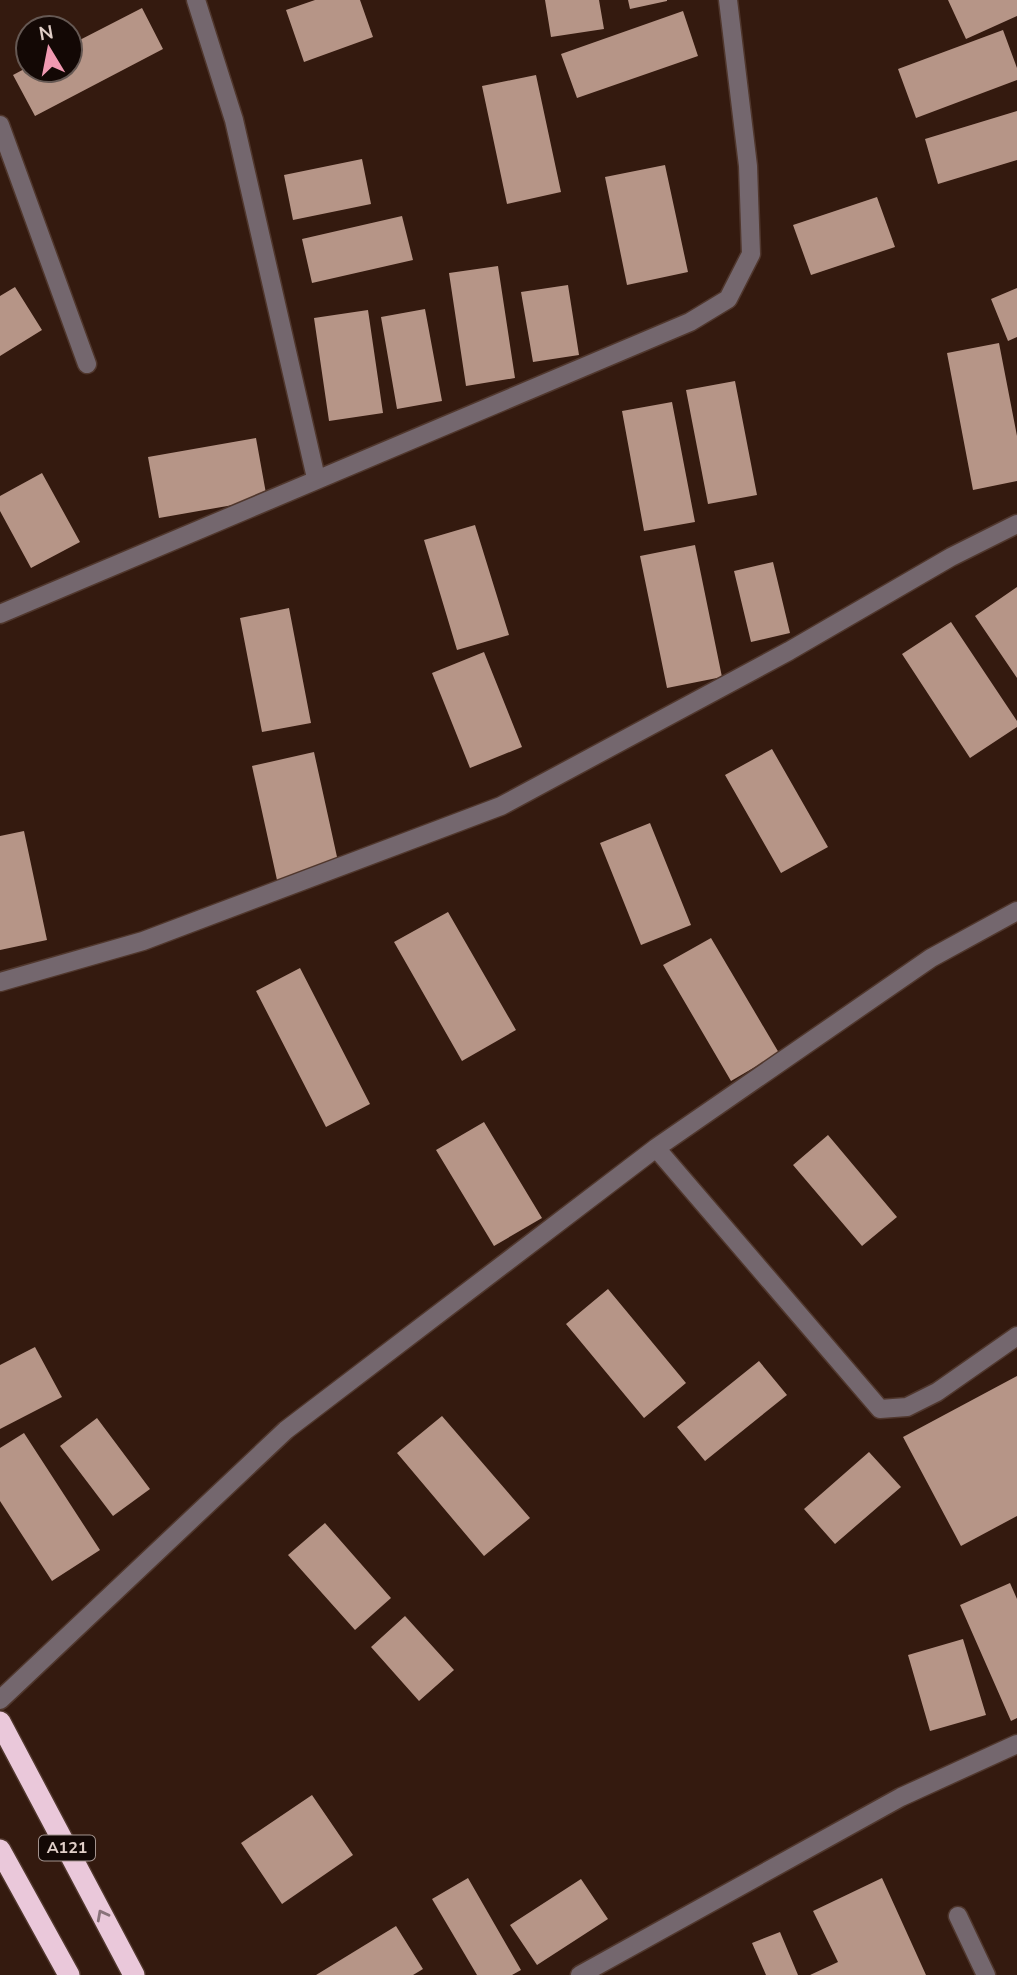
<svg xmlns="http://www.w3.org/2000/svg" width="1017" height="1975" font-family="'Nunito Sans',sans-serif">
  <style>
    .building { fill: #b69587 }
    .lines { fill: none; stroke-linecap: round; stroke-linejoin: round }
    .minor-casing { stroke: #50372d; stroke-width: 21 }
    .highway-casing { stroke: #50372d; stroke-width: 24 }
    .minor { stroke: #74676e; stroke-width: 18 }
    .highway { stroke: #eac8da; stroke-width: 21 }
    .oneway { stroke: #89727a }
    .labels { text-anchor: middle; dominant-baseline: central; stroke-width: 7; stroke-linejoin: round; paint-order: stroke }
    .shield { fill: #130805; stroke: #a3938e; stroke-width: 2 }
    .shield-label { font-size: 16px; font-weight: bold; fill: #e1cfc8 }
  </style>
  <rect width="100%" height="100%" fill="#341a0f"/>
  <!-- building -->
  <path class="building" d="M 315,0 L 360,0 L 373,37 L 304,62 L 286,10 Z
    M 545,0 L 599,0 L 604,29 L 551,37 Z
    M 628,0 L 667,0 L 667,1 L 630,9 Z
    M 948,0 L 1017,0 L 1017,16 L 966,39 Z
    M 142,8 L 163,49 L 35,116 L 13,75 L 28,67 L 28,70 L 70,70 L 70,45 Z
    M 683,11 L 698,56 L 577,98 L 561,54 Z
    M 1003,30 L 1017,68 L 1017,80 L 916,118 L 898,69 Z
    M 536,75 L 561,192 L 507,204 L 482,86 Z
    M 1017,111 L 1017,160 L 938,184 L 925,139 Z
    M 362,159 L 371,204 L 293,220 L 284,175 Z
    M 665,165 L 688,272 L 627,285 L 605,177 Z
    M 877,197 L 895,247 L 811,275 L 793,225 Z
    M 402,216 L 413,260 L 312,283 L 302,239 Z
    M 498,266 L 515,378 L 466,386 L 449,273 Z
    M 568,285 L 579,355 L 533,362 L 521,292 Z
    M 15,287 L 42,330 L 0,356 L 0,296 Z
    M 1017,288 L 1017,337 L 1008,341 L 991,299 Z
    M 425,309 L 442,401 L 397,409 L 381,317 Z
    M 368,310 L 383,413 L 329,421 L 314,318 Z
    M 999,343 L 1017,436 L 1017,481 L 973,490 L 947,353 Z
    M 735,381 L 757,495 L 708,504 L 686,390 Z
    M 672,402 L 695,522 L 644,531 L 622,411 Z
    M 256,438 L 267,499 L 159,518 L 148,457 Z
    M 42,473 L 80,542 L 31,568 L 0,511 L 0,496 Z
    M 475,525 L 509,635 L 457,650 L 424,540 Z
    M 695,545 L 722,677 L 667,688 L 640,556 Z
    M 773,562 L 790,633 L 751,642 L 734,571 Z
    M 1017,587 L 1017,678 L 975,616 Z
    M 289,608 L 311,723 L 262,732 L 240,618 Z
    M 951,622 L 1017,721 L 1017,727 L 970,758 L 902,654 Z
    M 484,652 L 522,747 L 470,768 L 432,673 Z
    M 772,749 L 828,847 L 781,873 L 725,775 Z
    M 314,752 L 339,866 L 277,880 L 252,766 Z
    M 650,823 L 691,925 L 641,945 L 600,843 Z
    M 24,831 L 47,940 L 0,950 L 0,836 Z
    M 448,912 L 516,1030 L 462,1061 L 394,942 Z
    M 711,938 L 779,1053 L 731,1081 L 663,965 Z
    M 300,968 L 370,1104 L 326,1127 L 256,991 Z
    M 484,1122 L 542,1218 L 494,1246 L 436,1150 Z
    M 828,1135 L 897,1217 L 862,1246 L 793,1165 Z
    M 608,1289 L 686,1383 L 644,1418 L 566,1324 Z
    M 35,1347 L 62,1397 L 0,1429 L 0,1365 Z
    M 759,1361 L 787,1395 L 705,1461 L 677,1427 Z
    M 1017,1376 L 1017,1516 L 961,1546 L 903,1437 Z
    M 442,1416 L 530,1518 L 484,1556 L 397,1453 Z
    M 97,1418 L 150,1489 L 113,1516 L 60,1446 Z
    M 24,1433 L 100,1550 L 52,1581 L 0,1501 L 0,1448 Z
    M 869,1452 L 901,1487 L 835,1544 L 804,1509 Z
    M 325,1523 L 391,1598 L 355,1630 L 288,1555 Z
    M 1010,1583 L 1017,1599 L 1017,1718 L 1011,1721 L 960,1605 Z
    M 405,1616 L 454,1670 L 419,1701 L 371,1647 Z
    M 963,1639 L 986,1715 L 930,1731 L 908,1655 Z
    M 312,1795 L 353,1855 L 282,1904 L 241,1843 Z
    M 468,1878 L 521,1970 L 512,1975 L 477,1975 L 432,1899 Z
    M 882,1878 L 926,1975 L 810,1975 L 838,1962 L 813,1911 Z
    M 581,1879 L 608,1919 L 537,1965 L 510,1925 Z
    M 396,1926 L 423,1969 L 413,1975 L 316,1975 Z
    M 780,1932 L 798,1975 L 766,1975 L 752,1943 Z"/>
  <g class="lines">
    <!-- minor casing -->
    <g class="minor-casing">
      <path id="minor" d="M 196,0 L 234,120 L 316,478
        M 0,125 L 87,364
        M 0,614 L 690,322 L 728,299 L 751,254 L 748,166 L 728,0
        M 0,982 L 143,941 L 501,806 L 789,651 L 951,557 L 1017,524
        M 656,1148 L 880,1409 L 907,1407 L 937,1392 L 1017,1336
        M 0,1700 L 286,1430 L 656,1148 L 931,958 L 1017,911
        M 958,1916 L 986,1975
        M 580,1975 L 901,1797 L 1017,1744"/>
    </g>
    <!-- highway casing -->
    <g class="highway-casing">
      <path id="highway" d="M 0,1722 L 134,1975
        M 0,1850 L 69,1975"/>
    </g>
    <!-- minor -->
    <use href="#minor" class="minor"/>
    <!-- highway -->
    <use href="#highway" class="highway"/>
  </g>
  <!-- one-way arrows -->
  <defs><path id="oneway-chevron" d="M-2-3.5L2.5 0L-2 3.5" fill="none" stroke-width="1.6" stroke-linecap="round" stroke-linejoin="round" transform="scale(1.75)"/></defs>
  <use class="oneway" href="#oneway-chevron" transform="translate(102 1915) rotate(-118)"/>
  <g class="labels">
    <!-- shield labels -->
    <rect class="shield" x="39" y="1835.5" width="56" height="25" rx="5"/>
    <g class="shield-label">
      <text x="67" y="1848">A121</text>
    </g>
  </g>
  <!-- north arrow -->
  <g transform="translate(49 49) rotate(350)"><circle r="33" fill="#130805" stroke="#655853" stroke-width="2"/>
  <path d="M0-5L12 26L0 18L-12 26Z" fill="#f19ab2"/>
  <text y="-10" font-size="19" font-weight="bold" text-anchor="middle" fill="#e1cfc8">N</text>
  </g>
</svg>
